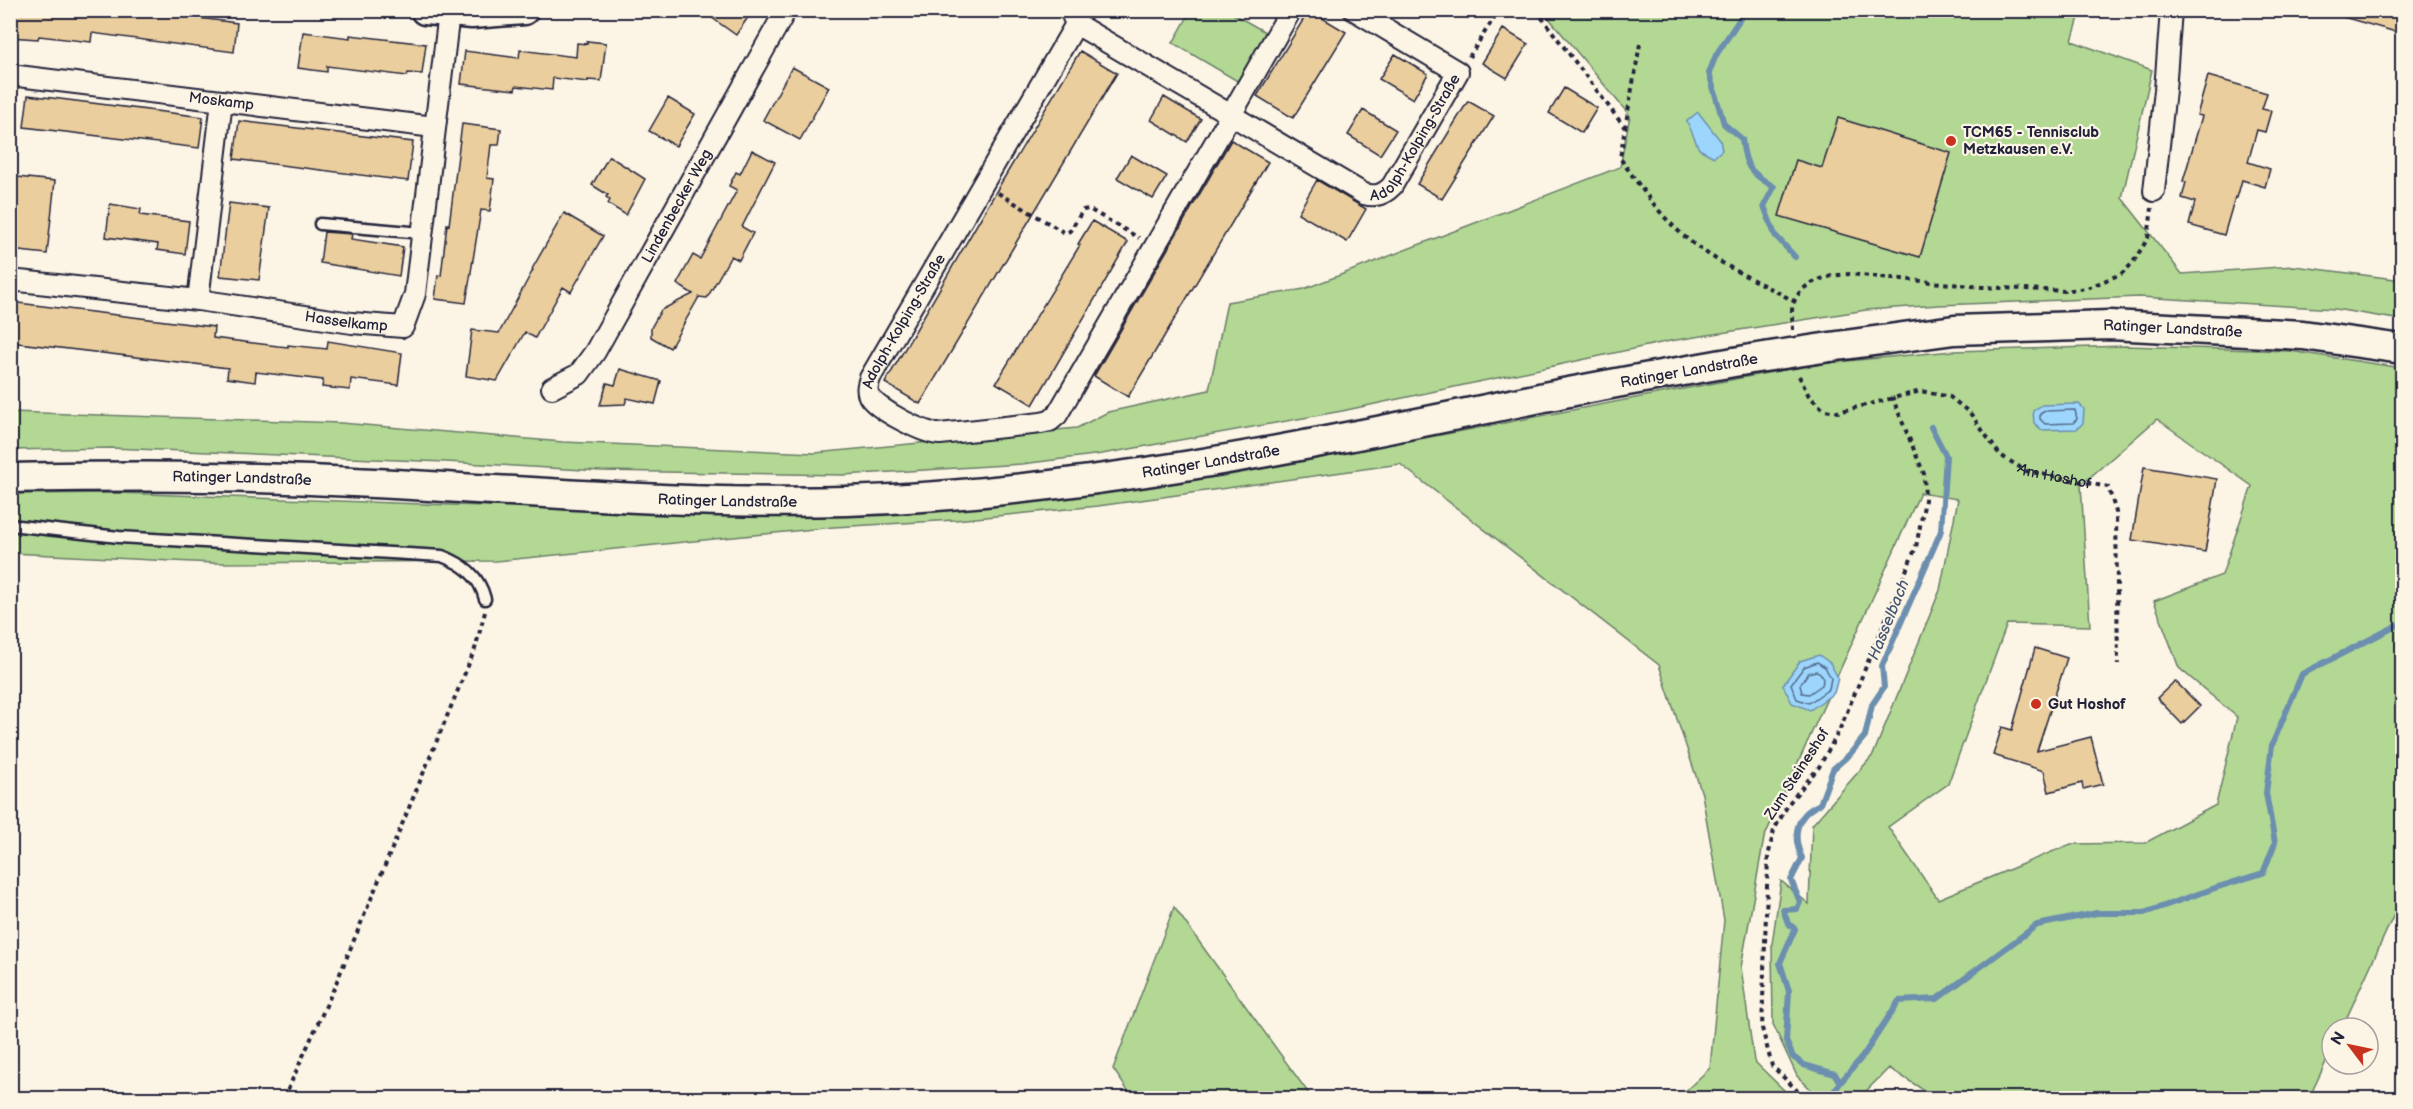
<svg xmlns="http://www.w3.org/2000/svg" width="2413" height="1109" font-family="'Balsamiq Sans',sans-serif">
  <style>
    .green { fill: #b2d894; stroke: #6a7d68; stroke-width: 1.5; fill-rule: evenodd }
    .water { fill: #9dd6fd; stroke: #6c8eaf; stroke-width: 1.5 }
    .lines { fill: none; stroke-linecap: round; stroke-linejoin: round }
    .shore { stroke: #536a89; stroke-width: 1.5 }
    .stream { stroke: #6c8eaf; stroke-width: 6 }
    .building { fill: #eace9e; stroke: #22223b; stroke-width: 1.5 }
    .lane-casing { stroke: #22223b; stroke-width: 15 }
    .street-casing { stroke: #22223b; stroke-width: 24 }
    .secondary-casing { stroke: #22223b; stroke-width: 33 }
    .path { stroke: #22223b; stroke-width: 4; stroke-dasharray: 4.5 4.5; stroke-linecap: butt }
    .lane { stroke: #fcf5e5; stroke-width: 10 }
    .street { stroke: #fcf5e5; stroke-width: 20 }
    .secondary { stroke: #fcf5e5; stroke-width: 28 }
    .secondary-bridge-casing { stroke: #22223b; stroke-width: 33; stroke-linecap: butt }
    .secondary-bridge { stroke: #fcf5e5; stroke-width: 28 }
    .poi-dot { fill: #c8321e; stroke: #fcf5e5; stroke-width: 2 }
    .labels { text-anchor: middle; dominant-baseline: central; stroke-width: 4.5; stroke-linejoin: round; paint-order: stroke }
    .street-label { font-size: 15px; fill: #22223b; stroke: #fcf5e5 }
    .poi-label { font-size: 15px; font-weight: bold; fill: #22223b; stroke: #fcf5e5; text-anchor: start }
    .water-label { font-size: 16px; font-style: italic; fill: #475875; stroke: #fcf5e5 }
  </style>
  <rect width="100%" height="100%" fill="#fcf5e5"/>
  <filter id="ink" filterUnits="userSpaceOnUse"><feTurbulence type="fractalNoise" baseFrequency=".0167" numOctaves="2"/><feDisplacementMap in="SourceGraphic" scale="12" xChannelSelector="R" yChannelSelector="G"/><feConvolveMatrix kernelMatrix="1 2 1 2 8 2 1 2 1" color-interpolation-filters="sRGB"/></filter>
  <g filter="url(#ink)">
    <!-- green -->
    <path class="green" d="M 1191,11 L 1228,11 L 1267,33 L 1239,82 L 1173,43 Z
      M 1543,11 L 2081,11 L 2072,41 L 2152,70 L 2122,198 L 2182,274 L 2294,266 L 2402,280 L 2402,320 L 2335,309 L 2140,297 L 1939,305 L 1866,310 L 1670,341 L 1342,411 L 1102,454 L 1022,464 L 843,475 L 601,471 L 446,462 L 111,448 L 11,450 L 11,412 L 341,423 L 563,442 L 815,453 L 1077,428 L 1108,412 L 1209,390 L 1227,302 L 1304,289 L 1620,167 L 1630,116 Z
      M 2126,346 L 2290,351 L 2402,368 L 2402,897 L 2342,1028 L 2332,1028 L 2332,1049 L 2309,1098 L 2102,1098 L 2088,1090 L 2071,1098 L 1936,1098 L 1889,1068 L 1859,1098 L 1820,1098 L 1797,1076 L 1773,1024 L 1772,944 L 1781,881 L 1809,904 L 1812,825 L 1873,755 L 1940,590 L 1958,499 L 1920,493 L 1764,838 L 1741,967 L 1754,1061 L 1792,1098 L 1678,1098 L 1710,1068 L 1724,920 L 1702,794 L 1659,665 L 1400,464 L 1098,506 L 955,520 L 834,527 L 496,561 L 213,563 L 11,553 L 10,494 L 118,493 L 451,505 L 727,512 L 924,509 L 1077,496 L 1230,475 L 1815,364 L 1953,351 ZM 2157,419 L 2252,486 L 2222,575 L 2154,601 L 2179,668 L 2237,717 L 2216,805 L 2145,843 L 2071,844 L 1938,899 L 1888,827 L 1948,784 L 2007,624 L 2090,626 L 2081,485 Z
      M 1174,907 L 1312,1098 L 1133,1098 L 1113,1069 Z"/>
    <!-- water -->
    <path class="water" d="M 1698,112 L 1720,140 L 1722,150 L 1714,157 L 1699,149 L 1687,121 Z
      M 2079,404 L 2084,409 L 2083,423 L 2077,429 L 2042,430 L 2034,423 L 2033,411 L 2042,405 Z
      M 1819,655 L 1830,663 L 1838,678 L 1834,693 L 1810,710 L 1792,703 L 1783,685 L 1800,661 Z"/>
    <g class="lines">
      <!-- shore -->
      <path class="shore" d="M 2075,410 L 2077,419 L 2073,423 L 2045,424 L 2040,419 L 2040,414 L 2045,411 Z
        M 1817,662 L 1825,667 L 1831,678 L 1829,689 L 1809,703 L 1797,699 L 1791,684 L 1804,667 Z
        M 1816,671 C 1822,672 1824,679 1822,685 L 1809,694 L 1802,693 L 1800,685 L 1808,673 Z"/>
      <!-- stream -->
      <path class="stream" d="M 1742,10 L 1743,14 L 1716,55 L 1709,73 L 1724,124 L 1742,139 C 1745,168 1750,172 1774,187 L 1764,206 L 1775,235 L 1795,257
        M 1840,1083 L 1863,1056 L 1899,1001 L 1937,999 L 2037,925 L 2097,913 L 2144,913 L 2218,887 L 2263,873 L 2275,843 L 2266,793 L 2272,745 L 2302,674 L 2402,623
        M 1830,1097 L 1840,1083 L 1835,1074 L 1804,1065 L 1793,1057 L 1786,1041 L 1789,991 L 1780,963 L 1795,929 L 1788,923 L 1783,910 L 1797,909 L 1800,902 L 1791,880 L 1802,858 C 1792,836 1795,815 1820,804 L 1833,769 L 1850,754 L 1865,736 L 1872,705 L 1884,687 L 1882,666 L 1941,531 L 1946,456 L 1931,427"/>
    </g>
    <!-- building -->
    <path class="building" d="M 10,10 L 85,10 L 114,14 L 114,10 L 137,10 L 237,23 L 234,52 L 92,33 L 91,42 L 39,36 L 38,39 L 10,37 Z
      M 701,10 L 753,10 L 736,35 Z
      M 1309,10 L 1346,32 L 1293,118 L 1257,96 Z
      M 2337,10 L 2403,10 L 2403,34 L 2336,15 Z
      M 1503,29 L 1528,44 L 1507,78 L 1482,63 Z
      M 303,32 L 350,38 L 350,35 L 426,44 L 422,74 L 408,73 L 407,76 L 327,66 L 327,72 L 298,68 Z
      M 587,41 L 606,43 L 601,81 L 588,80 L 588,82 L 553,78 L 552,90 L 516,86 L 515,90 L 461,84 L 465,51 L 519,58 L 520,50 L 576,57 L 577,43 L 587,44 Z
      M 1080,51 L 1117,73 L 920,404 L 885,383 L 1001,183 Z
      M 1395,54 L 1428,74 L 1413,99 L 1379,79 Z
      M 792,67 L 829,87 L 800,140 L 763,120 Z
      M 2208,76 L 2267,93 L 2262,109 L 2271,111 L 2265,132 L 2257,130 L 2248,162 L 2270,169 L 2265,187 L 2242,180 L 2237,198 L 2235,197 L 2224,235 L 2189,225 L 2195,202 L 2182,198 L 2186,182 L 2183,181 L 2202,116 L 2197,115 Z
      M 1564,88 L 1597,108 L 1582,133 L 1549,113 Z
      M 28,95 L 203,117 L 199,148 L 24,127 Z
      M 1164,97 L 1201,119 L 1187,142 L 1151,120 Z
      M 668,98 L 695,114 L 676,146 L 649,131 Z
      M 1468,101 L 1494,116 L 1442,199 L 1417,184 Z
      M 1363,110 L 1396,130 L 1380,155 L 1348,135 Z
      M 1838,118 L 1951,153 L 1920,257 L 1779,216 L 1796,160 L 1822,168 Z
      M 239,121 L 413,142 L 408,181 L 234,159 Z
      M 462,124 L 501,129 L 499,145 L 491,145 L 487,178 L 494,179 L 490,211 L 481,210 L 466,303 L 435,299 L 438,275 L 441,276 L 447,224 L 449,225 Z
      M 1231,140 L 1268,162 L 1128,397 L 1094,376 Z
      M 752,150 L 775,162 L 742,227 L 753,233 L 739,260 L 731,256 L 707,298 L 699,297 L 670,348 L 651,337 L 651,328 L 661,310 L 693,294 L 677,284 L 693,255 L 700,259 L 737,190 L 729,186 L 736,172 L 740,174 Z
      M 1131,155 L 1167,176 L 1153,199 L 1117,178 Z
      M 609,156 L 645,179 L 626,215 L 608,204 L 610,200 L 606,197 L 608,195 L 592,185 Z
      M 17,177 L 55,181 L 47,254 L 10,250 Z
      M 1317,180 L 1366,209 L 1347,242 L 1298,213 Z
      M 229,203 L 269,208 L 259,280 L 220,276 Z
      M 110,204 L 141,209 L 140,215 L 189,221 L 185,254 L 157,250 L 158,244 L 106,237 Z
      M 564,213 L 603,236 L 571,292 L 563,287 L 535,338 L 525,332 L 497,381 L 466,376 L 472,330 L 499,333 L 533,270 L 532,269 Z
      M 1092,221 L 1128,242 L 1033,405 L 996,383 L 1080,245 L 1078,244 Z
      M 324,232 L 352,234 L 351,239 L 403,247 L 399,276 L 320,263 Z
      M 10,302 L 214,327 L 213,338 L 278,346 L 288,347 L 288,345 L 327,349 L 328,341 L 402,353 L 398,385 L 351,379 L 350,390 L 322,387 L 323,380 L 256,372 L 255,382 L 227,378 L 228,368 L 10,342 Z
      M 620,369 L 661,381 L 655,404 L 627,398 L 625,404 L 600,405 L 607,383 L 615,385 Z
      M 2144,467 L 2217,479 L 2205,552 L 2132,540 Z
      M 2035,648 L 2067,658 L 2037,751 L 2091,737 L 2103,784 L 2083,789 L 2082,783 L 2049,792 L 2044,771 L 1993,755 L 2002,727 L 2012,730 Z
      M 2175,681 L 2200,706 L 2182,724 L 2157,698 Z"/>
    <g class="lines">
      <!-- lane casing -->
      <g class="lane-casing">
        <path id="lane" d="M 320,224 L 422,233
          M 10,525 L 119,537 L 442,556 C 463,564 479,575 485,599"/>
      </g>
      <!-- street casing -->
      <g class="street-casing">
        <g id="street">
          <path id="s2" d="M 1070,10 L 1076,24 L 1231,115 L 1057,415 L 1050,421 L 1041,423 L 940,434 C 926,435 876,409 869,396 C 866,390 868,384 870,378 L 1076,24"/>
          <path id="s3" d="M 1291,10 L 1231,115 L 1364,194 C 1376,197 1383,195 1392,186 L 1458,72 L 1354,10"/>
          <path id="s4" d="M 10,75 L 434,127"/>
          <path d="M 2154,191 L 2165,90 L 2171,10"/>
          <path id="s5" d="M 10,280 L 198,300 L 352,323 L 403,327 L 415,294 L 449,13"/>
          <path d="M 198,300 L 222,101"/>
          <path id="s6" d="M 552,388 L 579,374 L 595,352 L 786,10"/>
        </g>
      </g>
      <!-- secondary casing -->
      <g class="secondary-casing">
        <g id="secondary">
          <path d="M 425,10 L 472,14 L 524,10"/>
          <path id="s7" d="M 1830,347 L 1954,330 L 2110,325 L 2303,335 L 2402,349"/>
          <path id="s8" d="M 10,478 C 110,476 210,475 310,480 C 489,487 668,506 847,501 C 1092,493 1330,441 1569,392 C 1629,380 1690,370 1751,359"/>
        </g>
      </g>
      <!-- path -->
      <g class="path">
        <path d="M 1536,10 L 1625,128 L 1620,158 C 1639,185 1659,215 1685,237 C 1717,264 1757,281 1794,301"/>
        <path d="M 1469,57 L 1499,10"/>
        <path d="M 1625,128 L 1640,44"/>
        <path d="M 998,193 L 1065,233 L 1070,231 L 1083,210 L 1089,209 L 1139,238"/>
        <path d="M 1793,330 C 1793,321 1790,310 1794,302 C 1803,280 1830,275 1850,274 L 1982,287 L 2065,291 L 2087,288 L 2121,274 L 2132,264 L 2148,238 L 2152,208"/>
        <path id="s1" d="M 1799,376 L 1809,396 L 1824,410 L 1838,412 L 1921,391 L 1950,397 L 1970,413 L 2000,455 L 2026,471 L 2108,487 L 2116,512 L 2118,664"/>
        <path d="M 284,1098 L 334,988 L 475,649 L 485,612"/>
        <path d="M 1805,1098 L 1772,1066 L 1762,1028 L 1768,857 L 1774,830 L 1789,803 L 1819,767 L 1839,731 L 1916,547 L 1925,500 L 1924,474 L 1892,397"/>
      </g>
      <!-- lane -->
      <use href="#lane" class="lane"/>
      <!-- street -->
      <use href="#street" class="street"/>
      <!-- secondary -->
      <use href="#secondary" class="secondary"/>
      <!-- secondary-bridge casing -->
      <g class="secondary-bridge-casing">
        <path id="secondary-bridge" d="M 1751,359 L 1830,347"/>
      </g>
      <!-- secondary-bridge -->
      <use href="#secondary-bridge" class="secondary-bridge"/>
    </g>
  </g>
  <!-- markers -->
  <g class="poi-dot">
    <circle cx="1951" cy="141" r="6"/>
    <circle cx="2036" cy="704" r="6"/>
  </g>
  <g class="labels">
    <!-- street labels -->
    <g class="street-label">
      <text stroke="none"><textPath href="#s4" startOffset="213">Moskamp</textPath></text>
      <text stroke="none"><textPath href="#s3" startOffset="358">Adolph-Kolping-Straße</textPath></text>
      <text stroke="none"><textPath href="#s6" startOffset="225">Lindenbecker Weg</textPath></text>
      <text stroke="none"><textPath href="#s5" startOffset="339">Hasselkamp</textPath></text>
      <text stroke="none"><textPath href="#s2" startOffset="828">Adolph-Kolping-Straße</textPath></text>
      <text stroke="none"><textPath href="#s7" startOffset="344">Ratinger Landstraße</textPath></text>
      <text transform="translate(1689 371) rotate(-10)">Ratinger Landstraße</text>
      <text stroke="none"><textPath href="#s8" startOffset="1204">Ratinger Landstraße</textPath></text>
      <text stroke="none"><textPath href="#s1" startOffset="309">Am Hoshof</textPath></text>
      <text stroke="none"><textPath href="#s8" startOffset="232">Ratinger Landstraße</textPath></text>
      <text stroke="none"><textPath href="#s8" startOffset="718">Ratinger Landstraße</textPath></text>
      <text transform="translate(1797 774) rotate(-57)">Zum Steineshof</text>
    </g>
    <!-- poi labels -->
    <g class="poi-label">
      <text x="1963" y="132">TCM65 - Tennisclub<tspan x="1963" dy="17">Metzkausen e.V.</tspan></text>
      <text x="2048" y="704">Gut Hoshof</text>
    </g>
    <!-- water labels -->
    <g class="water-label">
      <text transform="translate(1889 620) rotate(-68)">Hasselbach</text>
    </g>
  </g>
  <!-- margin -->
  <rect width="2413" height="1109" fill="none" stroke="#fcf5e5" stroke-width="36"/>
  <rect x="18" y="18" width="2377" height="1073" fill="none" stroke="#22223b" stroke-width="2" filter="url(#ink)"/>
  <!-- north arrow -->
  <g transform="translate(2350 1046) rotate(302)"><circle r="28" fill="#fcf5e5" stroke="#a5a1a1" stroke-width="1.5"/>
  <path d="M0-4.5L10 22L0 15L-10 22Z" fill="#c8321e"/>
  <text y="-9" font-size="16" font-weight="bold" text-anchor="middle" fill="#22223b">N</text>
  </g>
</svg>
